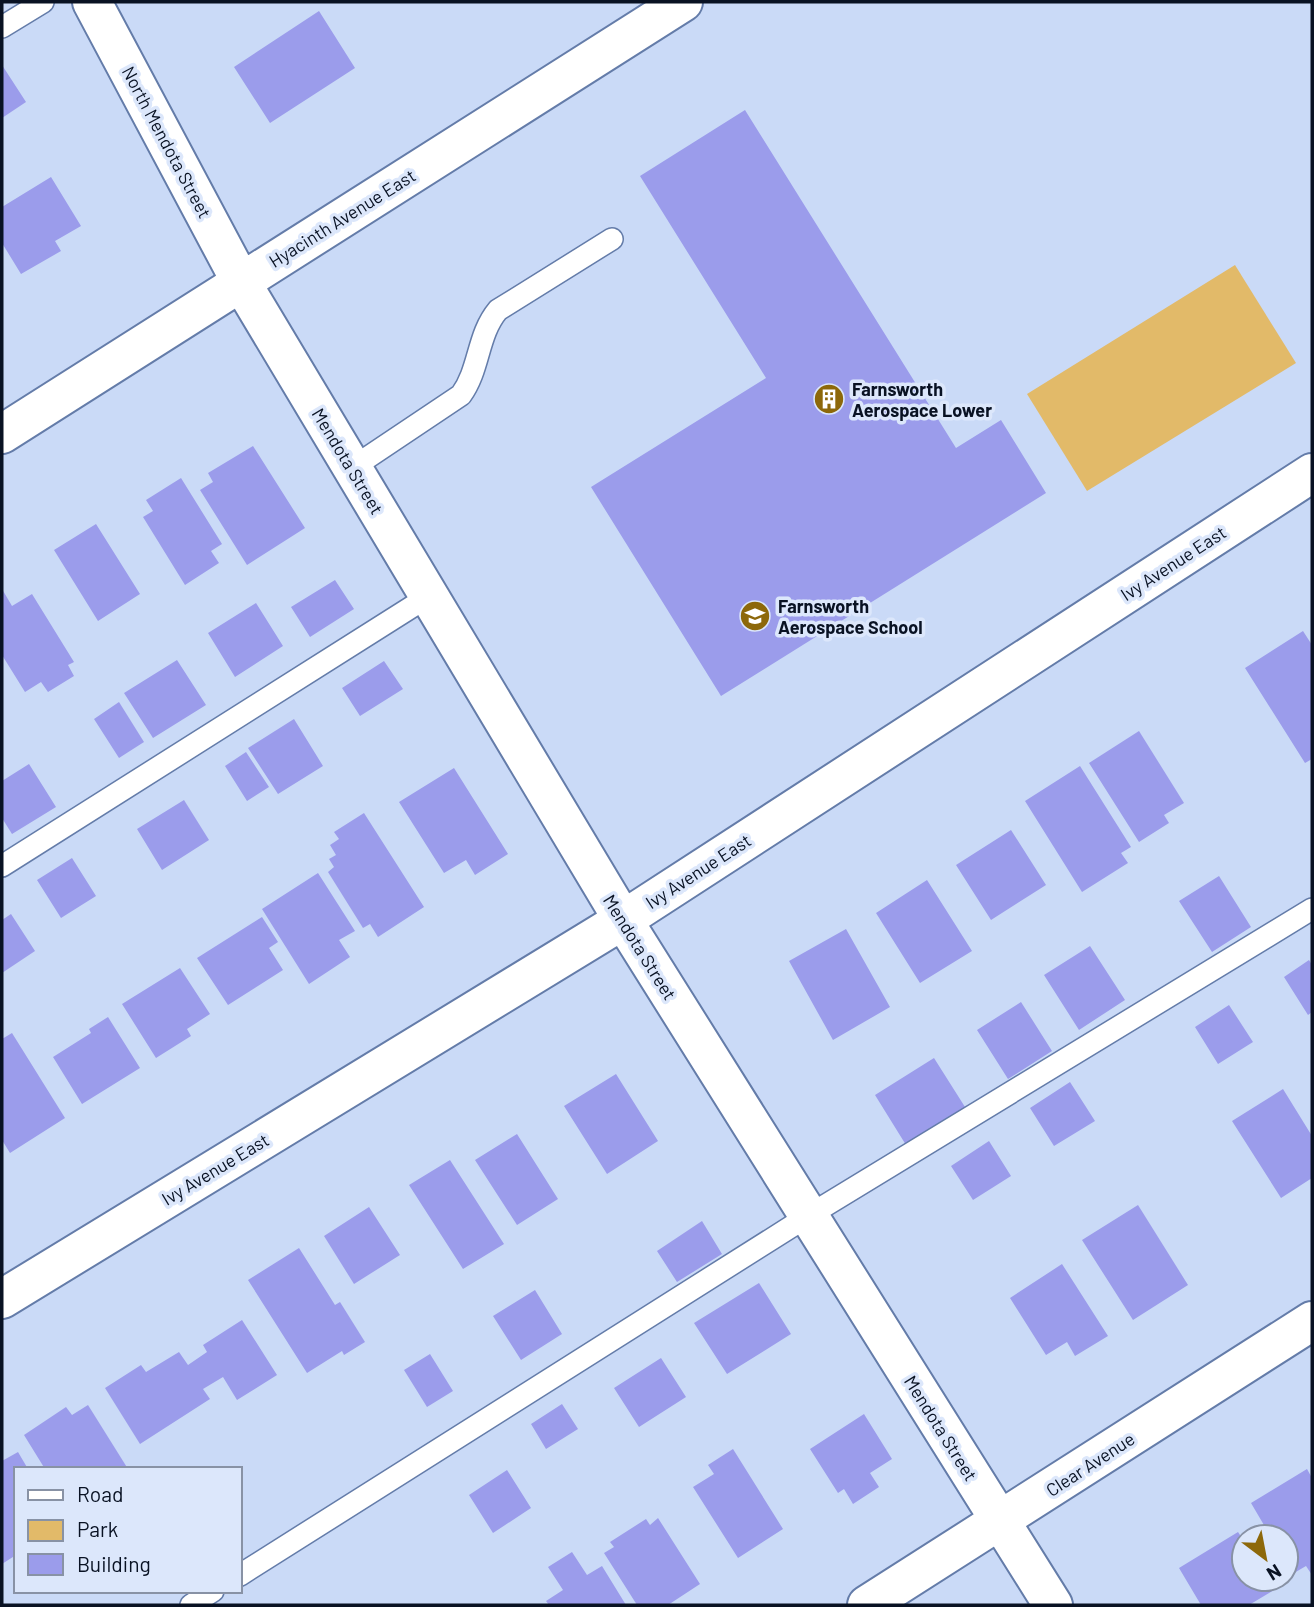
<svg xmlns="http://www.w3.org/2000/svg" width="1314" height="1607" font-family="Barlow,sans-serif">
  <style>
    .green { fill: #e2ba69 }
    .building { fill: #9b9ceb }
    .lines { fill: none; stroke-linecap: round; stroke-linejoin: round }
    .lane-casing { stroke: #647ca9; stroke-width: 24 }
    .street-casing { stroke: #647ca9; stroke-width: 42 }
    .lane { stroke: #fff; stroke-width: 21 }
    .street { stroke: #fff; stroke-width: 38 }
    .labels { text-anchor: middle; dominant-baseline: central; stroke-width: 7; stroke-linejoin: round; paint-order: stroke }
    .street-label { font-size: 18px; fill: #091223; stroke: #dce7fb }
    .poi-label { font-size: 18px; font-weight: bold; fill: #091223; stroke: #dce7fb; text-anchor: start }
  </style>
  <rect width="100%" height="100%" fill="#cadaf7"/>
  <!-- green -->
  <path class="green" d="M 1235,265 L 1296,363 L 1087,491 L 1027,394 Z"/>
  <!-- building -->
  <path class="building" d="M 319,11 L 355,68 L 270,123 L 234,67 Z
    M 2,65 L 26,102 L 2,118 Z
    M 745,110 L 956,448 L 1001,420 L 1046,493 L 721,696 L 591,487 L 766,378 L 640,176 Z
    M 51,177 L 81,226 L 55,241 L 61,251 L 21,274 L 2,243 L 2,207 Z
    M 253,446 L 305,528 L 247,565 L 200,490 L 213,482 L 208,473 Z
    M 181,478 L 222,544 L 211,551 L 219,563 L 185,585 L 143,517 L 153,511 L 146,500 Z
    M 96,524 L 140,594 L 98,621 L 54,550 Z
    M 335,580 L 354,609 L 310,637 L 291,607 Z
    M 2,589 L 12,606 L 32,594 L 74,662 L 68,665 L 74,676 L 48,692 L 41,682 L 25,692 L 2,655 Z
    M 256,603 L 283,646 L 235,677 L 208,633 Z
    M 1303,631 L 1312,645 L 1312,759 L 1305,763 L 1245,668 Z
    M 177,660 L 206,705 L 153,738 L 124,693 Z
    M 384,661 L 403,689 L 360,716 L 342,688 Z
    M 119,702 L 144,742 L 119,758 L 94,719 Z
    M 294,719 L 323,766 L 278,794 L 248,748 Z
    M 1139,731 L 1184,803 L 1164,815 L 1169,823 L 1139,842 L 1089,763 Z
    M 246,752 L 269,787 L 247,801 L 225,766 Z
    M 29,764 L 56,807 L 12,834 L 2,818 L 2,781 Z
    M 1080,766 L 1131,847 L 1121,853 L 1128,863 L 1082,892 L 1025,801 Z
    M 454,768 L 508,854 L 475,875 L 466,860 L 444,873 L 399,802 Z
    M 184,800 L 209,840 L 162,870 L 137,829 Z
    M 364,813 L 424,907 L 378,937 L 370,924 L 363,928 L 328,872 L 334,867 L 329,859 L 336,855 L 330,845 L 339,839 L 334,832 Z
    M 1011,830 L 1046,885 L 991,920 L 956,865 Z
    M 72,858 L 96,896 L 61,918 L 37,880 Z
    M 318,873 L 355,931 L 339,940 L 350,957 L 309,984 L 262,909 Z
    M 1219,876 L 1251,927 L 1212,952 L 1179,901 Z
    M 927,880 L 972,951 L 920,983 L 876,913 Z
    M 11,914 L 35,951 L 2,973 L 2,920 Z
    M 262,917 L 278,942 L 269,948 L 283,970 L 228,1005 L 197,958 Z
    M 846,929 L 890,1007 L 833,1040 L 789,961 Z
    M 1090,946 L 1125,1000 L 1079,1030 L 1044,975 Z
    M 1309,960 L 1312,965 L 1312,1012 L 1308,1015 L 1284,977 Z
    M 180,968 L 210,1014 L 187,1029 L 191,1036 L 156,1058 L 122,1004 Z
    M 1021,1002 L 1052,1051 L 1008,1079 L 977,1030 Z
    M 1229,1005 L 1253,1042 L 1218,1064 L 1195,1027 Z
    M 108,1017 L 140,1068 L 82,1104 L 53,1057 L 91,1033 L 89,1029 Z
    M 12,1033 L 65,1118 L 10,1153 L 2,1140 L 2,1039 Z
    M 934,1058 L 965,1107 L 906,1145 L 875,1095 Z
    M 616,1074 L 658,1141 L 607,1174 L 564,1106 Z
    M 1070,1082 L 1095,1121 L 1054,1146 L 1030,1108 Z
    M 1283,1089 L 1312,1136 L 1312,1178 L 1281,1198 L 1232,1121 Z
    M 517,1134 L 558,1199 L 517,1225 L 475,1160 Z
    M 989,1141 L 1011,1176 L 973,1200 L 951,1166 Z
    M 450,1160 L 504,1244 L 463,1269 L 409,1185 Z
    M 1138,1205 L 1188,1285 L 1133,1320 L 1082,1240 Z
    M 369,1207 L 400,1255 L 354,1284 L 324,1236 Z
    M 702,1221 L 722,1254 L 677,1282 L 657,1251 Z
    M 299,1248 L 335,1305 L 340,1302 L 365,1342 L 344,1355 L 342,1351 L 307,1373 L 248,1280 Z
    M 1062,1264 L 1108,1336 L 1075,1356 L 1067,1342 L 1046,1355 L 1010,1298 Z
    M 759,1283 L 791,1334 L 727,1374 L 694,1323 Z
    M 535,1290 L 562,1334 L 521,1360 L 493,1316 Z
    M 242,1320 L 277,1375 L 237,1400 L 223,1377 L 203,1389 L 210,1399 L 140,1444 L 105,1388 L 141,1365 L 146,1372 L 179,1352 L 188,1365 L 207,1352 L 203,1345 Z
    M 430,1354 L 453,1391 L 427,1407 L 404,1370 Z
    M 661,1358 L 686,1397 L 639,1427 L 614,1388 Z
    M 562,1404 L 578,1429 L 546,1449 L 531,1424 Z
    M 88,1405 L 128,1469 L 45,1469 L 24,1435 L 66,1407 L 72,1415 Z
    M 864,1414 L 892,1459 L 870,1473 L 879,1487 L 853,1504 L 844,1489 L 838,1493 L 810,1449 Z
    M 733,1449 L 783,1529 L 738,1558 L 693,1487 L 714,1474 L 708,1465 Z
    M 18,1452 L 28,1469 L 16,1469 L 16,1555 L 2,1564 L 2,1461 Z
    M 1307,1469 L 1312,1478 L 1312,1575 L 1306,1566 L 1294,1573 L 1286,1561 L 1286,1537 L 1271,1537 L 1251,1503 Z
    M 507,1470 L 531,1508 L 493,1533 L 469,1495 Z
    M 658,1518 L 700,1584 L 668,1605 L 637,1605 L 604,1553 L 614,1547 L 610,1542 L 646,1519 L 650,1525 Z
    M 1238,1532 L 1244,1541 L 1244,1579 L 1267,1579 L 1274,1590 L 1249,1605 L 1201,1605 L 1179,1568 Z
    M 572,1552 L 587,1575 L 602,1566 L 626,1605 L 549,1605 L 546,1601 L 563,1590 L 548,1567 Z"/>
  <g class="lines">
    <!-- lane casing -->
    <g class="lane-casing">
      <path id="lane" d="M 2,27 L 43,2
        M 352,468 L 461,395 C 480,369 477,335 498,310 L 612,239
        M 2,866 L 429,596
        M 240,1575 L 808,1216 L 1312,909
        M 191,1605 L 213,1591"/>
    </g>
    <!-- street casing -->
    <g class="street-casing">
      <path id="street" d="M 92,2 L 241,282 L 623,920 L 1053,1605
        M 2,434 L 683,2
        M 2,1299 L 623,920 L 1312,473
        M 867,1605 L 1312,1321"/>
    </g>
    <!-- lane -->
    <use href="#lane" class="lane"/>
    <!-- street -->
    <use href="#street" class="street"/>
  </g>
  <!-- icons -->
  <defs>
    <g id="building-disc" transform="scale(1.575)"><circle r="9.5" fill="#8d680a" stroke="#dce7fb"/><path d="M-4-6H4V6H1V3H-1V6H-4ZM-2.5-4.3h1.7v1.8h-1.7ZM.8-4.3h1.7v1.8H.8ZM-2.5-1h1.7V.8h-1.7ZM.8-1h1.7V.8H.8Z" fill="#fff"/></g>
    <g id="school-disc" transform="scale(1.575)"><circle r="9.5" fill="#8d680a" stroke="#dce7fb"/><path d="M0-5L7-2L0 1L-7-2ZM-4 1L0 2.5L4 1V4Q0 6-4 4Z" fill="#fff"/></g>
  </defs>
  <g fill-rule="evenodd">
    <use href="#building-disc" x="829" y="399"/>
    <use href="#school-disc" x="755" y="616"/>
  </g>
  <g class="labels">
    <!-- street labels -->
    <g class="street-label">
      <text transform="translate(167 142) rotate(62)">North Mendota Street</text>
      <text transform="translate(342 218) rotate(-32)">Hyacinth Avenue East</text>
      <text transform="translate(348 461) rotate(59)">Mendota Street</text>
      <text transform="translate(1173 563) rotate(-33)">Ivy Avenue East</text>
      <text transform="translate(698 871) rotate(-33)">Ivy Avenue East</text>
      <text transform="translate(640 947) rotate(58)">Mendota Street</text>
      <text transform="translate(215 1169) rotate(-31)">Ivy Avenue East</text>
      <text transform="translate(941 1428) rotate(58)">Mendota Street</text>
      <text transform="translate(1090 1464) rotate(-33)">Clear Avenue</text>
    </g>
    <!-- poi labels -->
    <g class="poi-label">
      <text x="852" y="389">Farnsworth<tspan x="852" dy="21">Aerospace Lower</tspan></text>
      <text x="778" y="606">Farnsworth<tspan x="778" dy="21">Aerospace School</tspan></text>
    </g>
  </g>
  <!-- border -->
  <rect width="1314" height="1607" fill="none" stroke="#091223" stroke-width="7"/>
  <!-- legend -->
  <rect x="14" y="1467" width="228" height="126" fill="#dce7fb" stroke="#8892a5" stroke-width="2"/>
  <rect x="28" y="1490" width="35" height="10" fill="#ffffff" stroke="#8892a5" stroke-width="2"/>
  <text x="77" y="1502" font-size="21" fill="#091223">Road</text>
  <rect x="28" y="1520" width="35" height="21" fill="#e2ba69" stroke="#8892a5" stroke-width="2"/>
  <text x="77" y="1537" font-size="21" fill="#091223">Park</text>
  <rect x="28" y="1554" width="35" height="21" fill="#9b9ceb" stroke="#8892a5" stroke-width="2"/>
  <text x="77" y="1572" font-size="21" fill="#091223">Building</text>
  <!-- north arrow -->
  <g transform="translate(1265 1558) rotate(148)"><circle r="33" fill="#dce7fb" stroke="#8892a5" stroke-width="2"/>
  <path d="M0-5L12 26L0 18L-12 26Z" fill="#8d680a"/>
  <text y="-10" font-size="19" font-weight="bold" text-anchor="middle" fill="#091223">N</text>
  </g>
</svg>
